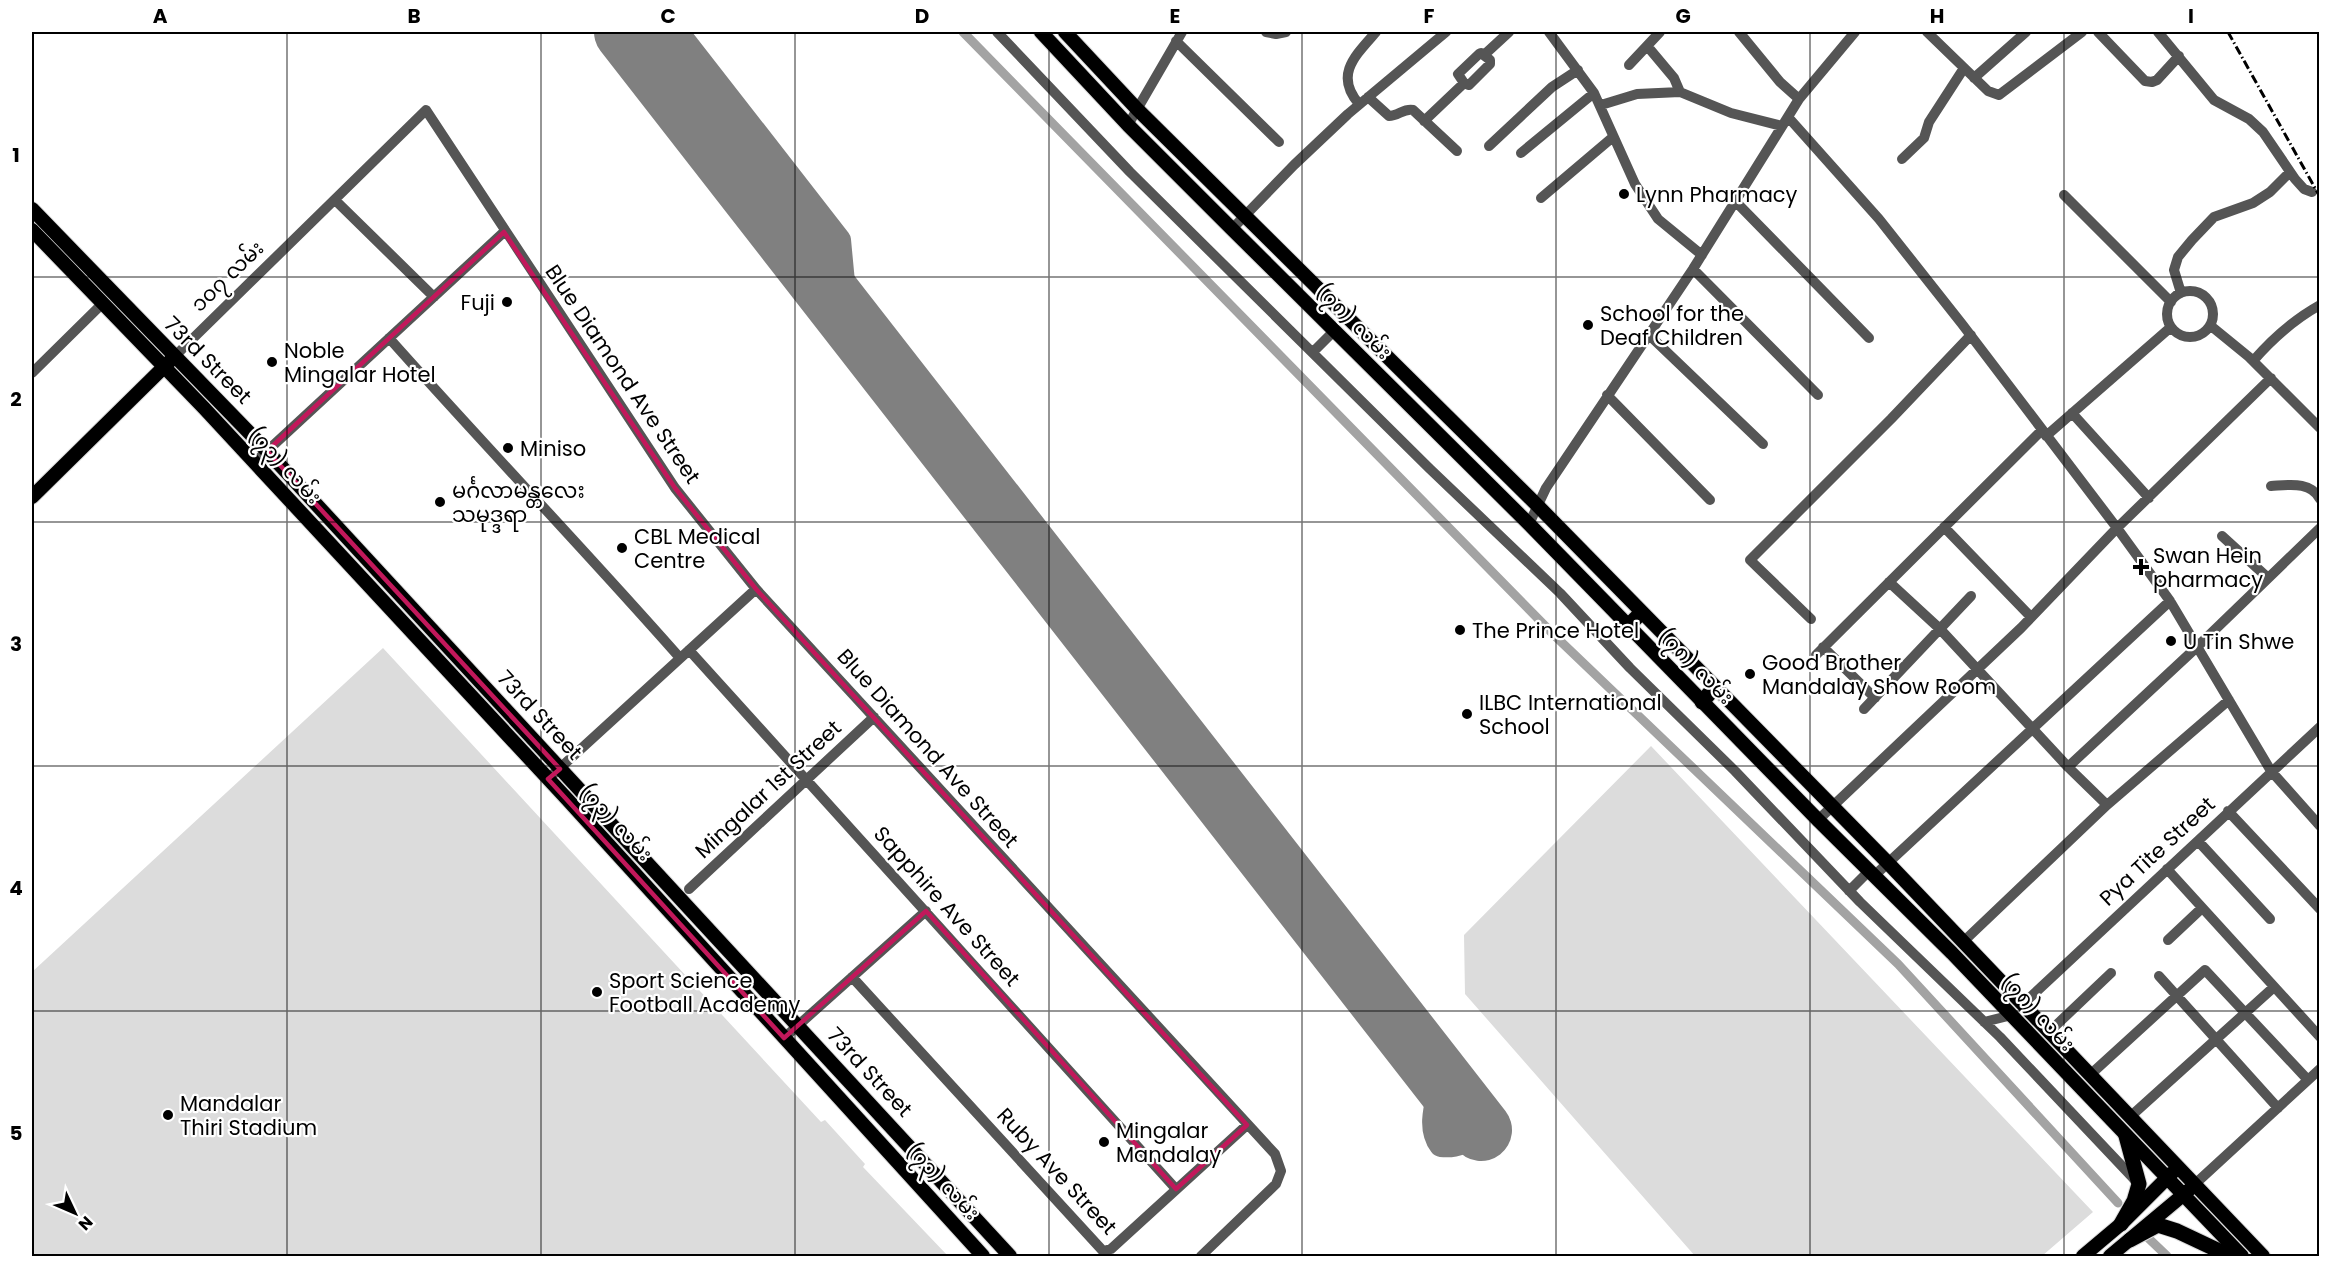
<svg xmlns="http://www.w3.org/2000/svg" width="2351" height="1288" font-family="Poppins,'Noto Sans Myanmar',sans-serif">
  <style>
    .green { fill: #dcdcdc }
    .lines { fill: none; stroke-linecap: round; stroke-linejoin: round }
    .canal { stroke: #a3a3a3; stroke-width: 9 }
    .taxiway { stroke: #808080; stroke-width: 24 }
    .runway { stroke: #808080; stroke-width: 62 }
    .major-casing { stroke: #dbdbdb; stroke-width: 16 }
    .highway-casing { stroke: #dbdbdb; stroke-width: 17 }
    .minor { stroke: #555; stroke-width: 10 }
    .major { stroke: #000; stroke-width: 14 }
    .highway { stroke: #000; stroke-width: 15 }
    .rail { stroke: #000; stroke-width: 3; stroke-dasharray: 9 3 1.5 3; stroke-linecap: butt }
    .marked { fill: none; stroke: #c2185b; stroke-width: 4.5; stroke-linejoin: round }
    .grid { fill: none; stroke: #000; stroke-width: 1.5; stroke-opacity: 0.55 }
    .poi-dot { fill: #000; stroke: #fff; stroke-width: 2 }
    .labels { text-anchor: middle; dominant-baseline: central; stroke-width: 4.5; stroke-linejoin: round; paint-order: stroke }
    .poi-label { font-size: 21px; fill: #000; stroke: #fff; text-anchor: start }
    .street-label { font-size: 21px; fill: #000; stroke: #fff }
    .neatline { fill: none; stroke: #000; stroke-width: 2 }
    .grid-label { font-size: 20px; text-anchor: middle; font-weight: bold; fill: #000 }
  </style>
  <rect width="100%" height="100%" fill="#fff"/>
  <!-- green -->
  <path class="green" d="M 383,648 L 821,1122 L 825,1120 L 865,1164 L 863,1167 L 948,1256 L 32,1256 L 32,972 Z
    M 1651,746 L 2093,1212 L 2042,1256 L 1695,1256 L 1465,994 L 1464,935 Z"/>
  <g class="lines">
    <!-- canal -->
    <path class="canal" d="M 963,32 L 1555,636 L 1898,964 L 2118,1203
      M 2144,1234 L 2167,1256"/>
    <!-- taxiway -->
    <path class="taxiway" d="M 677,32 L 839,240 L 846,314
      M 1442,1079 C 1438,1101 1427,1126 1441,1145 C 1459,1147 1467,1140 1481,1130"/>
    <!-- runway -->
    <path class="runway" d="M 625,32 L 1481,1130"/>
    <!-- major casing -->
    <g class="major-casing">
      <path id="major" d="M 1041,32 L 1128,125 L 1232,229 L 1529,524 L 1818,820 L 1952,953 L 2242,1256
        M 1065,32 L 1137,109 L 1537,505 L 1888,863 L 2263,1256
        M 32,209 L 267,451 L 1010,1256
        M 32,230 L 204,408 L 567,799 L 983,1256
        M 32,497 L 169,362
        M 2083,1256 L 2121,1224 L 2172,1173
        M 2110,1256 L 2189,1190"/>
    </g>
    <!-- highway casing -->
    <g class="highway-casing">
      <path id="highway" d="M 1628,626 L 1641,613
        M 1702,702 L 1714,688
        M 2121,1224 L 2134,1201 L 2139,1184 L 2126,1136
        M 2130,1240 L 2158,1225 L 2177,1231 L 2230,1256"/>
    </g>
    <!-- minor -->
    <path class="minor" d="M 997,32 L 1130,172 L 1430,469 L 1560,593 L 1630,668 L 1735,771 L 1860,902 L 2000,1037 L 2136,1181
      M 1266,32 L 1276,34 L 1286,32
      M 1549,32 L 1594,93 L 1635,184 L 1658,219 L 1702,255
      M 1739,32 L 1780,82 L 1799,99
      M 1927,32 L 1988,91 L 1999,95 L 2082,32
      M 2098,32 L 2145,81 L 2152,82 L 2157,80 L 2179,56
      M 2158,32 L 2214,100 L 2249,119 L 2263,132 L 2295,179 L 2304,189 L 2312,192
      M 1176,41 L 1279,142
      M 1648,47 L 1674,78 L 1680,92
      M 1484,55 L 1509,32
      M 1629,65 L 1660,32
      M 1974,78 L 2026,32
      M 1368,97 L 1389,116 C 1398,116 1404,108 1413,110 L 1457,151
      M 1359,104 C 1334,75 1355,56 1376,32
      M 1601,105 L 1637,94 L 1680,92 L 1731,113 L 1782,126
      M 1788,117 L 1879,219 L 1962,324 L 2117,528 L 2170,601 L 2271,771 L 2320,826
      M 1424,121 L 1464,83 L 1469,85 L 1490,64 L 1490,60 L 1481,53 L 1479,54 L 1458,74 L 1464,83
      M 1128,125 L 1182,32
      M 1489,146 L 1552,87 L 1578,70
      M 1521,153 L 1594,93
      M 1902,159 L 1924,138 L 1929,122 L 1964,68
      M 2064,195 L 2171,302
      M 1541,198 L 1613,137
      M 335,200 L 434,297
      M 1736,202 L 1869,338
      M 1232,229 L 1294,165 L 1348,114 L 1446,32
      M 1693,269 L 1818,395
      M2167 314a23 23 0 1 1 46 0a23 23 0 1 1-46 0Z
      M 2181,293 L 2174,270 L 2178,257 L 2192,240 L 2214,217 L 2253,203 L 2270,192 L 2290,172
      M 2211,326 L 2249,357 L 2320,428
      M 1648,334 L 1763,444
      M 389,338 C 485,446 585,550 680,658
      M 1313,352 L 1334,331
      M 175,356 L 426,110 L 675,488 L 756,589 L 1275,1154 L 1281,1171 L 1276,1184 L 1201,1256
      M 2253,361 C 2273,338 2293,320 2320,305
      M 32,373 L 103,303
      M 1607,395 L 1710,500
      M 2072,413 L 2149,498
      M 2046,436 L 2171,327
      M 254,463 L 504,232
      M 2271,486 C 2289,485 2311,481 2320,499
      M 1529,524 L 1546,488 L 1693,269 L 1799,99 L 1855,32
      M 1944,527 L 2031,617
      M 2222,536 L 2267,577
      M 1889,582 L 1940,629 L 2068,767 L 2107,805
      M 1811,619 L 1750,560 L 1891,419 L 1971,335
      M 1823,647 L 1875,698
      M 689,650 L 1176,1189
      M 1816,655 L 2042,430
      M 1864,709 L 1971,596
      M 2068,767 L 2198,646 L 2320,528
      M 548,779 L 756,589
      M 2228,811 L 2320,909
      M 1818,820 L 2021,628 L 2117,528 L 2271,378
      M 2198,841 L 2270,919
      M 2167,869 L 2320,1037
      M 1875,875 L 2170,601
      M 689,889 L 874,717
      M 1849,891 L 1870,870
      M 2168,940 L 2202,908
      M 1964,941 L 2107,805 L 2229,700
      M 2159,976 L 2278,1108
      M 852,977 L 1103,1251 L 1111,1249 L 1247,1125
      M 2023,1004 L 2320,727
      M 1984,1022 L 2012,1015
      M 2050,1031 L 2111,973
      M 784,1038 L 926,911
      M 2091,1074 L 2205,970 L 2308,1080
      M 2131,1116 L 2274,987
      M 2195,1184 L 2320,1069"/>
    <!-- major -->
    <use href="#major" class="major"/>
    <!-- highway -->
    <use href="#highway" class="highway"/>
    <!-- rail -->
    <path class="rail" d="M 2228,32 L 2320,197"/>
  </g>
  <!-- marked area -->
  <path class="marked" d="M 504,232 L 675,488 L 756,589 L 1247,1125 L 1176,1189 L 926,911 L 784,1038 L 548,779 L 560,769 L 267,451 Z"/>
  <!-- grid -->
  <path class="grid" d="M 287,32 L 287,1256M 541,32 L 541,1256M 795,32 L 795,1256M 1049,32 L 1049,1256M 1302,32 L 1302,1256M 1556,32 L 1556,1256M 1810,32 L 1810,1256M 2064,32 L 2064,1256M 32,277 L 2320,277M 32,522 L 2320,522M 32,766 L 2320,766M 32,1011 L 2320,1011"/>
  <!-- markers -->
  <g class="poi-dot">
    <circle cx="1624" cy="194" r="6"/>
    <circle cx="507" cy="302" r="6"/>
    <circle cx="1588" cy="325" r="6"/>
    <circle cx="272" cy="362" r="6"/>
    <circle cx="508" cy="448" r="6"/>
    <circle cx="440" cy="502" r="6"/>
    <circle cx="622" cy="548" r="6"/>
    <path d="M2138 558h6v6h6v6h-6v6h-6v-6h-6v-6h6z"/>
    <circle cx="1460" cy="630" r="6"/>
    <circle cx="2171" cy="641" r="6"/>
    <circle cx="1750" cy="674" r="6"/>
    <circle cx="1467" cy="714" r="6"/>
    <circle cx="597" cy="992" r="6"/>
    <circle cx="168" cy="1115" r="6"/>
    <circle cx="1104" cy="1142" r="6"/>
  </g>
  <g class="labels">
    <!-- poi labels -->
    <g class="poi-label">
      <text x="1636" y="194">Lynn Pharmacy</text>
      <text x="495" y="302" text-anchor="end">Fuji</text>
      <text x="1600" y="313">School for the<tspan x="1600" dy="24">Deaf Children</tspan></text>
      <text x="284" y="350">Noble<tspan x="284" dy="24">Mingalar Hotel</tspan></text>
      <text x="520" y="448">Miniso</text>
      <text x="452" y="490">မင်္ဂလာမန္တလေး<tspan x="452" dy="24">သမုဒ္ဒရာ</tspan></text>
      <text x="634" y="536">CBL Medical<tspan x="634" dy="24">Centre</tspan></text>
      <text x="2153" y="555">Swan Hein<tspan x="2153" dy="24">pharmacy</tspan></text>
      <text x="1472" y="630">The Prince Hotel</text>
      <text x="2183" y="641">U Tin Shwe</text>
      <text x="1762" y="662">Good Brother<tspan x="1762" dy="24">Mandalay Show Room</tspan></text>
      <text x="1479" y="702">ILBC International<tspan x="1479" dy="24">School</tspan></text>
      <text x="609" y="980">Sport Science<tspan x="609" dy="24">Football Academy</tspan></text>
      <text x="180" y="1103">Mandalar<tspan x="180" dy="24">Thiri Stadium</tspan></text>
      <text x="1116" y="1130">Mingalar<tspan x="1116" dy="24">Mandalay</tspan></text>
    </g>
    <!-- street labels -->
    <g class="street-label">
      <text transform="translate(227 276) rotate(-44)">၁၀၇ လမ်း</text>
      <text transform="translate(1354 321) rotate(45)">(၇၈) လမ်း</text>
      <text transform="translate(208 360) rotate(45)">73rd Street</text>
      <text transform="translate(623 374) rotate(56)">Blue Diamond Ave Street</text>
      <text transform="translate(285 465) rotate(47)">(၇၃) လမ်း</text>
      <text transform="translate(1696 666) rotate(45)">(၇၈) လမ်း</text>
      <text transform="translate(540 715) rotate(47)">73rd Street</text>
      <text transform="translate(928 748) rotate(48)">Blue Diamond Ave Street</text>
      <text transform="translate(768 789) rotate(-43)">Mingalar 1st Street</text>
      <text transform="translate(616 822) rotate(47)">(၇၃) လမ်း</text>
      <text transform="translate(2157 851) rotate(-43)">Pya Tite Street</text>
      <text transform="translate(947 906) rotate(48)">Sapphire Ave Street</text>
      <text transform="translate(2038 1012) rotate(47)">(၇၈) လမ်း</text>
      <text transform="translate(870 1072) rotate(47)">73rd Street</text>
      <text transform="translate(1057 1171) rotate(47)">Ruby Ave Street</text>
      <text transform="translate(943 1181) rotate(47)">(၇၃) လမ်း</text>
    </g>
  </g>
  <!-- border -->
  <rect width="2351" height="1288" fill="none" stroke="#ffffff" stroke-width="66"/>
  <!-- north arrow -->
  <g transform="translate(75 1213) rotate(134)" stroke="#ffffff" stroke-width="4.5" paint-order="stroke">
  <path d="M0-4.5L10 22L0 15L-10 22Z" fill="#000000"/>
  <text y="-9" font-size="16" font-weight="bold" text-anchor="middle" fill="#000000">N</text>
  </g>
  <rect x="33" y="33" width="2285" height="1222" class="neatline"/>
  <g class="grid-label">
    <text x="160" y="23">A</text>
    <text x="414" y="23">B</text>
    <text x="668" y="23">C</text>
    <text x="922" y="23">D</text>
    <text x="1175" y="23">E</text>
    <text x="1429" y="23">F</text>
    <text x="1683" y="23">G</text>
    <text x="1937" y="23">H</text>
    <text x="2191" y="23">I</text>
    <text x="16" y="162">1</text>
    <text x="16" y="406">2</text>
    <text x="16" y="651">3</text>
    <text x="16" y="895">4</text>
    <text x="16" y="1140">5</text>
  </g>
</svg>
